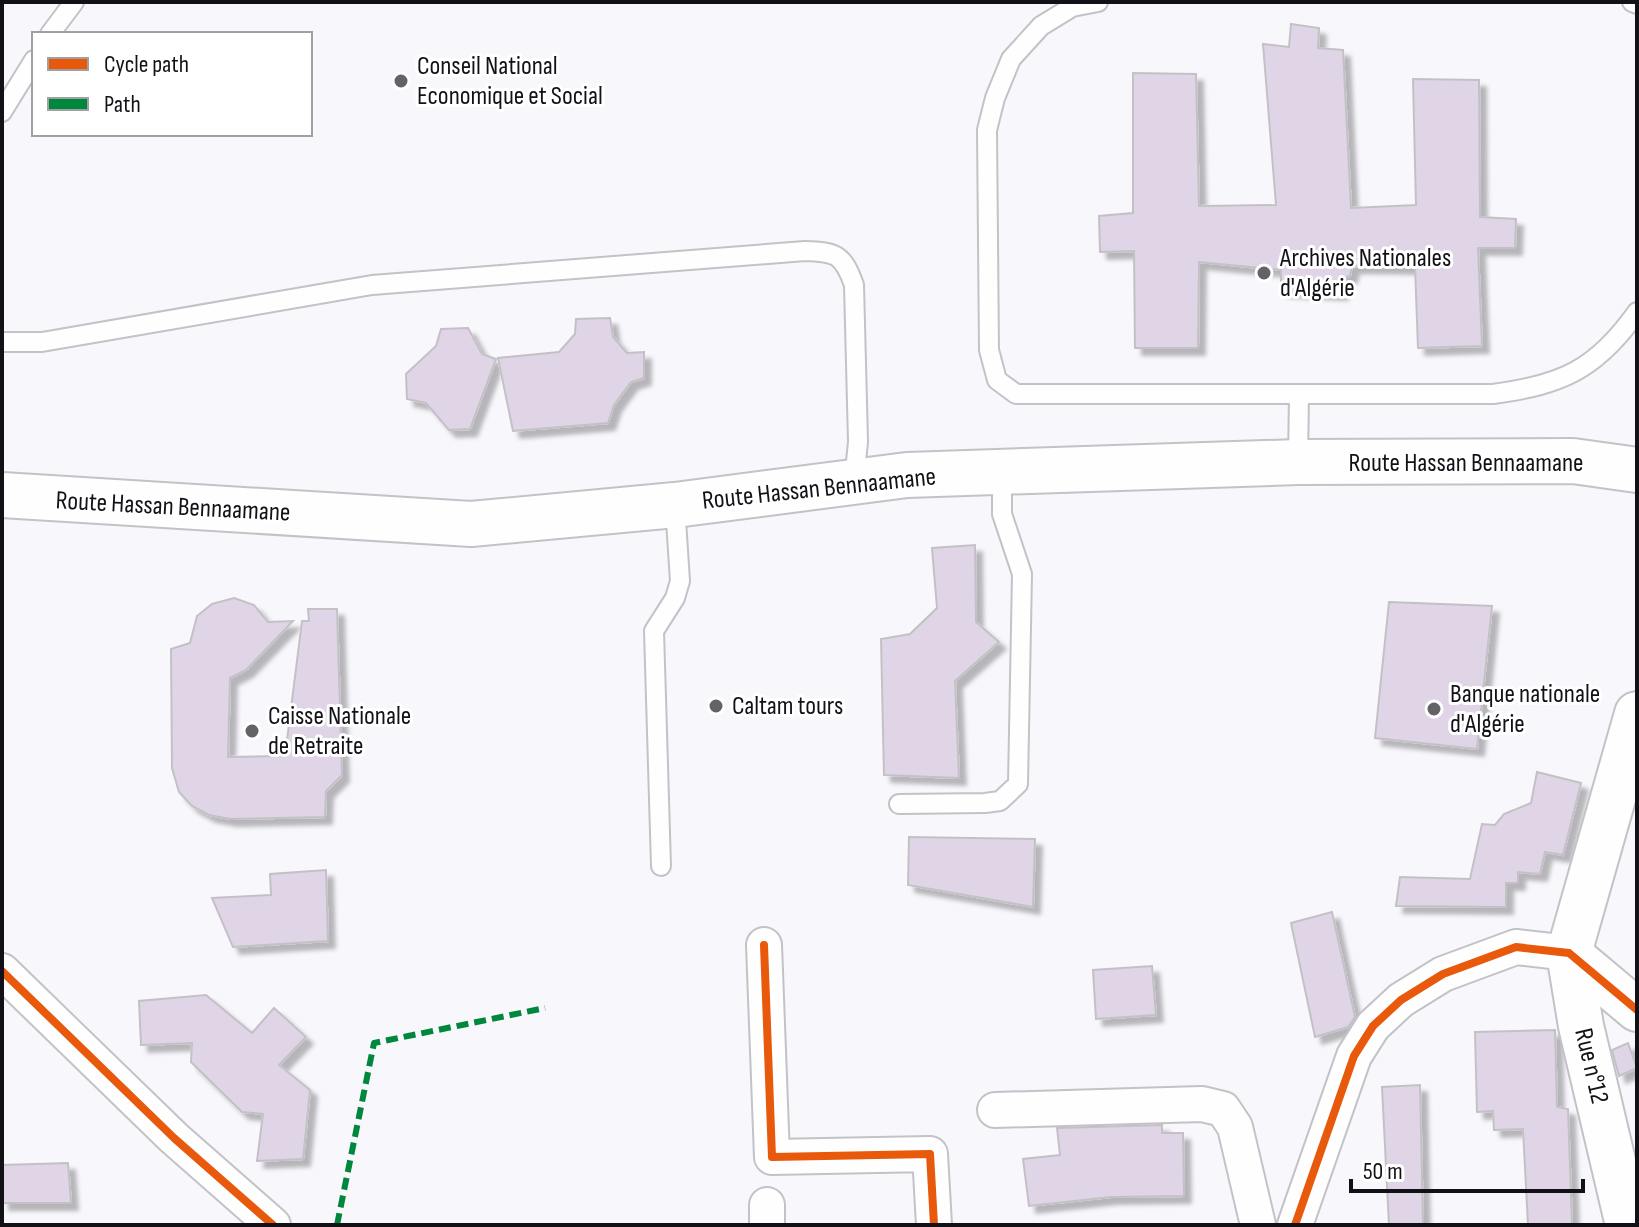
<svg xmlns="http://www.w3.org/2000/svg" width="1639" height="1227" font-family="'Sofia Sans Condensed',sans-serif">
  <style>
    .building { fill: #e0d5e7; stroke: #c3c1c6; stroke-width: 2; filter: url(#shadow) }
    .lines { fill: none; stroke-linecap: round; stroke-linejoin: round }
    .service-casing { stroke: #c3c2c7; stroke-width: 22 }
    .minor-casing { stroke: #c3c2c7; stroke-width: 38 }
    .tertiary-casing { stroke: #c3c2c7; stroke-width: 46 }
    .secondary-casing { stroke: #c3c2c7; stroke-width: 48 }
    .service { stroke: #fefeff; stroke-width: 18 }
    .minor { stroke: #fefeff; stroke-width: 34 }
    .tertiary { stroke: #fefeff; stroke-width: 42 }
    .secondary { stroke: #fefeff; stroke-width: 44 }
    .quiet { stroke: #00873e; stroke-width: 6; stroke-dasharray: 12 6; stroke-linecap: butt }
    .cycleway-casing { stroke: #fff; stroke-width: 13 }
    .cycleway { stroke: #e8590c; stroke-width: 8 }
    .poi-dot { fill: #626267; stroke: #fff; stroke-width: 3 }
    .labels { text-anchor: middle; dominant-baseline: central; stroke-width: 6; stroke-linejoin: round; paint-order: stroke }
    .poi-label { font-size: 26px; fill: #121117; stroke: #fff; text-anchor: start }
    .street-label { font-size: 26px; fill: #121117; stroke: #fff }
  </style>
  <defs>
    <filter id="shadow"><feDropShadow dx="7" dy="7" stdDeviation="2" flood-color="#0004"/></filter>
  </defs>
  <rect width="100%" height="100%" fill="#f8f7fc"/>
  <!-- building -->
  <path class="building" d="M 1291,24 L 1319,28 L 1318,48 L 1343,50 L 1351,208 L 1416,205 L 1413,79 L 1479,80 L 1480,217 L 1516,219 L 1515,248 L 1478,248 L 1482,346 L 1418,348 L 1415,267 L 1352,266 L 1350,276 L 1339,279 L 1341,293 L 1281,290 L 1281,270 L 1199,262 L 1198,348 L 1135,348 L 1134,251 L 1100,252 L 1099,216 L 1133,213 L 1133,73 L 1196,74 L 1199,206 L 1276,205 L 1263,44 L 1289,47 Z
    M 610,318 L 613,337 L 627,353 L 644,352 L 644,378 L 631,382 L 614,405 L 608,423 L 513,431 L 498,358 L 559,352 L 575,334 L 576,319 Z
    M 468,328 L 482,354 L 496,359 L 470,429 L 449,430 L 426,403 L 407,399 L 406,374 L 436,346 L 441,329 Z
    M 975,545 L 976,622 L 999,642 L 955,681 L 959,778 L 884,775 L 881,639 L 910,634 L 937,608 L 932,548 Z
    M 234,598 L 254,605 L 268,622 L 293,621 L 246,670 L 230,678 L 228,757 L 285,756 L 302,621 L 309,621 L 308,609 L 337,609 L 342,775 L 326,791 L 325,817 L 230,819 L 209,815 L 192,806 L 179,792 L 172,768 L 171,649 L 190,643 L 197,616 L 212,604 Z
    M 1389,602 L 1492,606 L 1477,749 L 1375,738 Z
    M 1537,772 L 1581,783 L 1563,855 L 1545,852 L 1540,874 L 1518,872 L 1518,883 L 1506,883 L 1506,907 L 1396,906 L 1400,877 L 1470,879 L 1482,824 L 1495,825 L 1504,814 L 1531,803 Z
    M 909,837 L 1035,839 L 1033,907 L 908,885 Z
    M 326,870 L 328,941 L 233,947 L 212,898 L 271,895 L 270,874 Z
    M 1332,912 L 1355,1017 L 1348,1027 L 1315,1037 L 1291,923 Z
    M 1152,966 L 1156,1015 L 1096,1019 L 1093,970 Z
    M 206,995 L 252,1033 L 274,1008 L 306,1037 L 279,1065 L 310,1090 L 303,1159 L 257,1161 L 263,1114 L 242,1112 L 191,1062 L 192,1043 L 141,1045 L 139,1001 Z
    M 1555,1030 L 1557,1107 L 1568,1109 L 1572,1225 L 1528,1225 L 1523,1129 L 1494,1130 L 1493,1111 L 1477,1112 L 1475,1032 Z
    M 1628,1043 L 1637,1068 L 1619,1076 L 1612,1050 Z
    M 1420,1085 L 1423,1225 L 1389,1225 L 1382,1087 Z
    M 1162,1125 L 1162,1133 L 1183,1133 L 1184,1196 L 1111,1197 L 1029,1206 L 1023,1159 L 1060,1155 L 1057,1128 Z
    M 68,1163 L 71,1203 L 2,1203 L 2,1165 Z"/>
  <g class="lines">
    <!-- service casing -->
    <g class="service-casing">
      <path id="service" d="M 1098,2 L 1072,7 L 1041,26 L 1011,59 L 995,98 L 987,130 L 989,350 L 997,380 L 1016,394 L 1493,394 C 1561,385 1596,370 1637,312
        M 1632,2 L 1637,4
        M 50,34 L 74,2
        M 2,112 L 34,60
        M 2,342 L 42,342 L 372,285 L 805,251 C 836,252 843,254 854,285 L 858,442 L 854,481
        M 1298,462 L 1299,394
        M 899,804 L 985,803 L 1000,801 L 1018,784 L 1022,574 L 1002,514 L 1002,473
        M 661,866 L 654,631 L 675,598 L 680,581 L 675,505"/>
    </g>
    <!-- minor casing -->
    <g class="minor-casing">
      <path id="minor" d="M 764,945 L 772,1157 L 930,1154 L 934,1225
        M 2,971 L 174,1138 L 273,1225
        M 995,1110 L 1202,1104 L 1223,1109 L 1235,1127 L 1258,1225
        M 767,1205 L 767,1225
        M 1295,1225 L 1354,1056 L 1373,1026 L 1401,1000 L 1443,974 L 1516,947 L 1569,953"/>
    </g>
    <!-- tertiary casing -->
    <g class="tertiary-casing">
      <path id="tertiary" d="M 1569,953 L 1637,1010"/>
    </g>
    <!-- secondary casing -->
    <g class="secondary-casing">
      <path id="secondary" d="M 2,495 L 471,524 L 675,505 L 907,475 L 1298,462 L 1573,461 L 1637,470
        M 1628,1225 L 1581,1026 L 1569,953 L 1637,714"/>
    </g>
    <!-- service -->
    <use href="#service" class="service"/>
    <!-- minor -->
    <use href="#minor" class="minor"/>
    <!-- tertiary -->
    <use href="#tertiary" class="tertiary"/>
    <!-- secondary -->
    <use href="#secondary" class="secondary"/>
    <!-- quiet -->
    <path class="quiet" d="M 337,1225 L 374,1043 L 545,1008"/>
    <!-- cycleway casing -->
    <g class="cycleway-casing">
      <path id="cycleway" d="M 764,945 L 772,1157 L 930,1154 L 934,1225
        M 2,971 L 174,1138 L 273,1225
        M 1295,1225 L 1354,1056 L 1373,1026 L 1401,1000 L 1443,974 L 1516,947 L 1569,953 L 1637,1010"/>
    </g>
    <!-- cycleway -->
    <use href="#cycleway" class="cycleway"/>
  </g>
  <!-- markers -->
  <g class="poi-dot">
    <circle cx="401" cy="81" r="8"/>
    <circle cx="1264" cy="273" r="8"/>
    <circle cx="716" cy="706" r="8"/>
    <circle cx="1434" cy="709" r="8"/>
    <circle cx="252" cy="731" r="8"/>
  </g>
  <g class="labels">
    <!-- poi labels -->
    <g class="poi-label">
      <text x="417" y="66">Conseil National<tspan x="417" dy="30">Economique et Social</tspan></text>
      <text x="1280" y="258">Archives Nationales<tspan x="1280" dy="30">d'Algérie</tspan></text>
      <text x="1450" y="694">Banque nationale<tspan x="1450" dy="30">d'Algérie</tspan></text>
      <text x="732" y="706">Caltam tours</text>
      <text x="268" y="716">Caisse Nationale<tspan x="268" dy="30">de Retraite</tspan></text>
    </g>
    <!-- street labels -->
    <g class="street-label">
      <text x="1466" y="463">Route Hassan Bennaamane</text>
      <text transform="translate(819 489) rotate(-6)">Route Hassan Bennaamane</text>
      <text transform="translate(173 507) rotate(3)">Route Hassan Bennaamane</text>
      <text transform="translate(1591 1066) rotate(77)">Rue n°12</text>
    </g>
  </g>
  <!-- border -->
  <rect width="1639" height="1227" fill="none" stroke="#121117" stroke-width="8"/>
  <!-- legend -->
  <rect x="32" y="32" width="280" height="104" fill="#ffffff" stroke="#a0a0a2" stroke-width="2"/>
  <rect x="48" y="58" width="40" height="12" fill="#e8590c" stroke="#a0a0a2" stroke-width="2"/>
  <text x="104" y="72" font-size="24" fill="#121117">Cycle path</text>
  <rect x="48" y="98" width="40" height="12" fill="#00873e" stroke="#a0a0a2" stroke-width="2"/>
  <text x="104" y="112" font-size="24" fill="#121117">Path</text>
  <!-- scale -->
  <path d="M1351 1179v12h232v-12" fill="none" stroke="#121117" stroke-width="4"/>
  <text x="1363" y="1179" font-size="24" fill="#121117" stroke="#ffffff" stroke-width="6" paint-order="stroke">50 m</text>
</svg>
